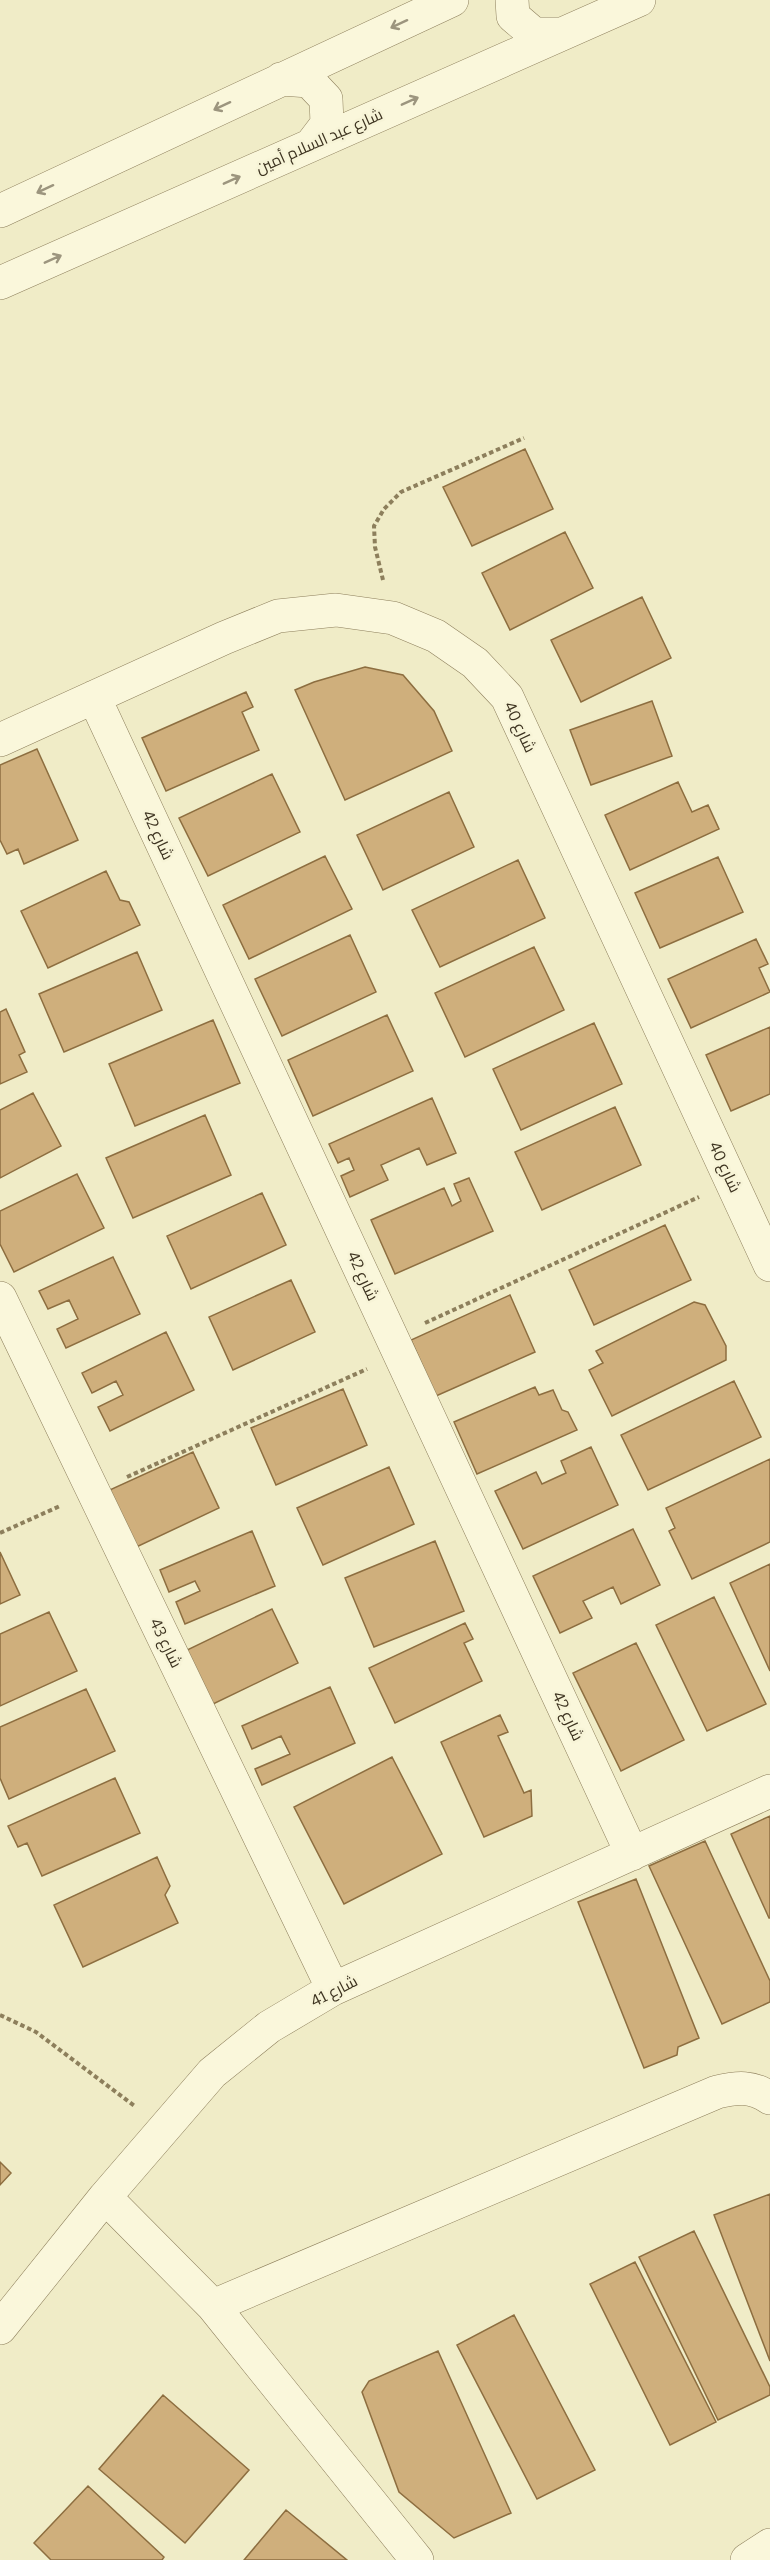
<svg xmlns="http://www.w3.org/2000/svg" width="770" height="2560" font-family="Bitter,Cairo,serif">
  <style>
    .building { fill: #cfaf7c; stroke: #8d6e40; stroke-width: 1.5 }
    .lines { fill: none; stroke-linecap: round; stroke-linejoin: round }
    .minor-casing { stroke: #8d7f5c; stroke-width: 34 }
    .tertiary-casing { stroke: #8d7f5c; stroke-width: 34 }
    .path { stroke: #8d7f5c; stroke-width: 4; stroke-dasharray: 4.5 3; stroke-linecap: butt }
    .minor { stroke: #faf7db; stroke-width: 33 }
    .tertiary { stroke: #faf7db; stroke-width: 33 }
    .oneway { stroke: #9c957e }
    .labels { text-anchor: middle; dominant-baseline: central; stroke-width: 5; stroke-linejoin: round; paint-order: stroke }
    .street-label { font-size: 16px; fill: #3d3320; stroke: #f7f4d7 }
  </style>
  <rect width="100%" height="100%" fill="#f0ecc7"/>
  <!-- building -->
  <path class="building" d="M 525,449 L 553,509 L 472,546 L 443,487 Z
    M 565,532 L 593,588 L 510,630 L 482,573 Z
    M 642,597 L 671,658 L 581,702 L 551,640 Z
    M 365,667 L 403,675 L 434,711 L 452,751 L 345,800 L 295,690 L 314,682 Z
    M 246,692 L 253,707 L 242,712 L 259,750 L 166,791 L 142,738 Z
    M 652,701 L 672,756 L 591,785 L 570,730 Z
    M 37,749 L 78,840 L 24,864 L 18,849 L 7,854 L 0,840 L 0,765 Z
    M 272,774 L 300,832 L 208,876 L 179,818 Z
    M 678,782 L 692,812 L 708,805 L 719,829 L 630,870 L 605,815 Z
    M 449,792 L 474,847 L 383,890 L 357,835 Z
    M 325,856 L 352,909 L 249,959 L 223,905 Z
    M 718,857 L 743,912 L 660,948 L 635,893 Z
    M 518,860 L 545,918 L 440,967 L 412,910 Z
    M 106,871 L 120,900 L 129,902 L 140,925 L 48,968 L 21,911 Z
    M 350,935 L 376,992 L 282,1036 L 255,979 Z
    M 756,939 L 768,964 L 759,968 L 770,992 L 691,1028 L 668,979 Z
    M 534,947 L 564,1010 L 465,1057 L 435,993 Z
    M 137,952 L 162,1010 L 64,1052 L 39,994 Z
    M 6,1009 L 25,1052 L 19,1055 L 27,1072 L 0,1084 L 0,1012 Z
    M 387,1015 L 413,1071 L 313,1116 L 288,1060 Z
    M 213,1020 L 240,1083 L 135,1126 L 109,1064 Z
    M 594,1023 L 622,1084 L 521,1130 L 493,1069 Z
    M 770,1027 L 770,1094 L 731,1111 L 706,1055 Z
    M 33,1093 L 61,1146 L 0,1178 L 0,1110 Z
    M 432,1098 L 456,1153 L 427,1165 L 419,1148 L 381,1165 L 388,1180 L 350,1197 L 341,1176 L 354,1170 L 349,1158 L 338,1163 L 329,1144 Z
    M 615,1107 L 641,1165 L 542,1210 L 515,1152 Z
    M 205,1115 L 231,1175 L 133,1218 L 106,1158 Z
    M 77,1174 L 104,1228 L 14,1272 L 0,1244 L 0,1211 Z
    M 469,1178 L 493,1231 L 395,1274 L 371,1220 L 444,1188 L 452,1206 L 461,1201 L 454,1184 Z
    M 262,1193 L 286,1245 L 191,1289 L 167,1236 Z
    M 665,1225 L 691,1280 L 594,1325 L 569,1270 Z
    M 113,1257 L 140,1314 L 66,1348 L 57,1329 L 78,1319 L 69,1300 L 48,1309 L 39,1291 Z
    M 291,1280 L 315,1332 L 233,1370 L 209,1317 Z
    M 510,1295 L 535,1352 L 436,1396 L 411,1340 Z
    M 694,1302 L 705,1305 L 726,1346 L 726,1360 L 612,1416 L 589,1370 L 603,1363 L 596,1351 Z
    M 166,1332 L 194,1390 L 110,1431 L 98,1407 L 123,1395 L 116,1381 L 92,1393 L 82,1373 Z
    M 734,1381 L 761,1437 L 648,1490 L 621,1435 Z
    M 535,1387 L 539,1395 L 553,1390 L 562,1410 L 568,1412 L 577,1430 L 477,1474 L 454,1422 Z
    M 343,1389 L 367,1445 L 276,1485 L 251,1428 Z
    M 591,1447 L 618,1505 L 523,1549 L 495,1491 L 536,1472 L 542,1484 L 566,1473 L 561,1461 Z
    M 193,1452 L 219,1508 L 130,1550 L 103,1493 Z
    M 770,1459 L 770,1542 L 692,1579 L 669,1531 L 675,1528 L 666,1508 Z
    M 389,1467 L 414,1524 L 323,1565 L 297,1508 Z
    M 633,1529 L 660,1585 L 621,1604 L 613,1587 L 583,1601 L 592,1618 L 560,1633 L 533,1576 Z
    M 252,1531 L 275,1586 L 185,1624 L 176,1602 L 200,1591 L 195,1581 L 169,1592 L 160,1570 Z
    M 435,1541 L 464,1611 L 374,1647 L 345,1578 Z
    M 0,1552 L 20,1595 L 0,1604 Z
    M 770,1564 L 770,1671 L 730,1583 Z
    M 714,1597 L 766,1704 L 707,1731 L 656,1625 Z
    M 272,1609 L 298,1663 L 211,1705 L 185,1651 Z
    M 49,1612 L 77,1671 L 0,1706 L 0,1634 Z
    M 465,1623 L 473,1639 L 464,1643 L 482,1681 L 395,1723 L 369,1668 Z
    M 636,1643 L 684,1740 L 621,1771 L 573,1673 Z
    M 330,1687 L 355,1743 L 262,1785 L 255,1769 L 290,1754 L 281,1736 L 252,1749 L 242,1726 Z
    M 86,1689 L 115,1751 L 9,1799 L 0,1778 L 0,1727 Z
    M 500,1715 L 508,1732 L 498,1736 L 524,1793 L 531,1790 L 532,1816 L 484,1837 L 441,1742 Z
    M 392,1757 L 442,1854 L 344,1904 L 294,1807 Z
    M 115,1778 L 140,1833 L 42,1876 L 27,1843 L 18,1847 L 8,1826 Z
    M 770,1816 L 770,1918 L 769,1918 L 731,1834 Z
    M 705,1841 L 770,1981 L 770,2002 L 722,2024 L 649,1866 Z
    M 157,1857 L 170,1886 L 165,1895 L 178,1923 L 83,1967 L 54,1905 Z
    M 636,1879 L 699,2038 L 678,2047 L 677,2055 L 644,2068 L 578,1902 Z
    M 0,2162 L 11,2173 L 0,2185 Z
    M 770,2194 L 770,2361 L 714,2215 Z
    M 694,2231 L 770,2387 L 770,2395 L 718,2420 L 639,2257 Z
    M 635,2262 L 716,2422 L 670,2445 L 590,2284 Z
    M 514,2315 L 595,2470 L 537,2499 L 457,2345 Z
    M 438,2351 L 511,2513 L 454,2538 L 399,2492 L 362,2392 L 369,2381 Z
    M 163,2395 L 249,2470 L 185,2543 L 99,2469 Z
    M 88,2486 L 164,2557 L 162,2560 L 51,2560 L 34,2543 Z
    M 286,2510 L 347,2560 L 244,2560 Z"/>
  <g class="lines">
    <!-- minor casing -->
    <g class="minor-casing">
      <path id="minor" d="M 94,697 L 632,1854
        M 0,740 L 224,638 L 278,616 L 336,610 L 393,618 L 436,636 L 475,663 L 507,697 L 770,1265
        M 0,1298 L 333,1989
        M 105,2197 L 213,2306 L 417,2560
        M 213,2306 L 717,2092 C 738,2087 752,2086 770,2098
        M 0,2328 L 105,2197 L 212,2073 L 269,2027 L 333,1989 L 770,1791"/>
    </g>
    <!-- tertiary casing -->
    <g class="tertiary-casing">
      <path id="tertiary" d="M 512,0 L 513,16 L 534,34 L 562,34
        M 281,79 L 309,81 L 326,99 L 327,124 L 311,145
        M 0,211 L 452,0
        M 0,283 L 639,0
        M 747,2560 L 770,2545"/>
    </g>
    <!-- path -->
    <path class="path" d="M 383,580 L 375,547 L 374,526 L 384,509 L 401,492 L 524,438
      M 425,1323 L 699,1197
      M 127,1477 L 367,1369
      M 0,1533 L 60,1506
      M 0,2015 L 36,2032 L 136,2107"/>
    <!-- minor -->
    <use href="#minor" class="minor"/>
    <!-- tertiary -->
    <use href="#tertiary" class="tertiary"/>
  </g>
  <!-- one-way arrows -->
  <defs><path id="oneway-shaft" d="M-6 0H5M1.5-3L5.5 0L1.5 3" fill="none" stroke-width="1.6" stroke-linecap="round" stroke-linejoin="round" transform="scale(1.5)"/></defs>
  <g class="oneway">
    <use href="#oneway-shaft" transform="translate(399 24) rotate(155)"/>
    <use href="#oneway-shaft" transform="translate(410 101) rotate(-24)"/>
    <use href="#oneway-shaft" transform="translate(222 106) rotate(155)"/>
    <use href="#oneway-shaft" transform="translate(232 180) rotate(-24)"/>
    <use href="#oneway-shaft" transform="translate(45 189) rotate(155)"/>
    <use href="#oneway-shaft" transform="translate(53 259) rotate(-24)"/>
  </g>
  <g class="labels">
    <!-- street labels -->
    <g class="street-label">
      <text transform="translate(319 141) rotate(-24)">شارع عبد السلام أمين</text>
      <text transform="translate(520 727) rotate(65)">شارع 40</text>
      <text transform="translate(158 835) rotate(65)">شارع 42</text>
      <text transform="translate(725 1167) rotate(65)">شارع 40</text>
      <text transform="translate(363 1276) rotate(65)">شارع 42</text>
      <text transform="translate(166 1643) rotate(64)">شارع 43</text>
      <text transform="translate(568 1716) rotate(65)">شارع 42</text>
      <text transform="translate(334 1991) rotate(-27)">شارع 41</text>
    </g>
  </g>
</svg>
